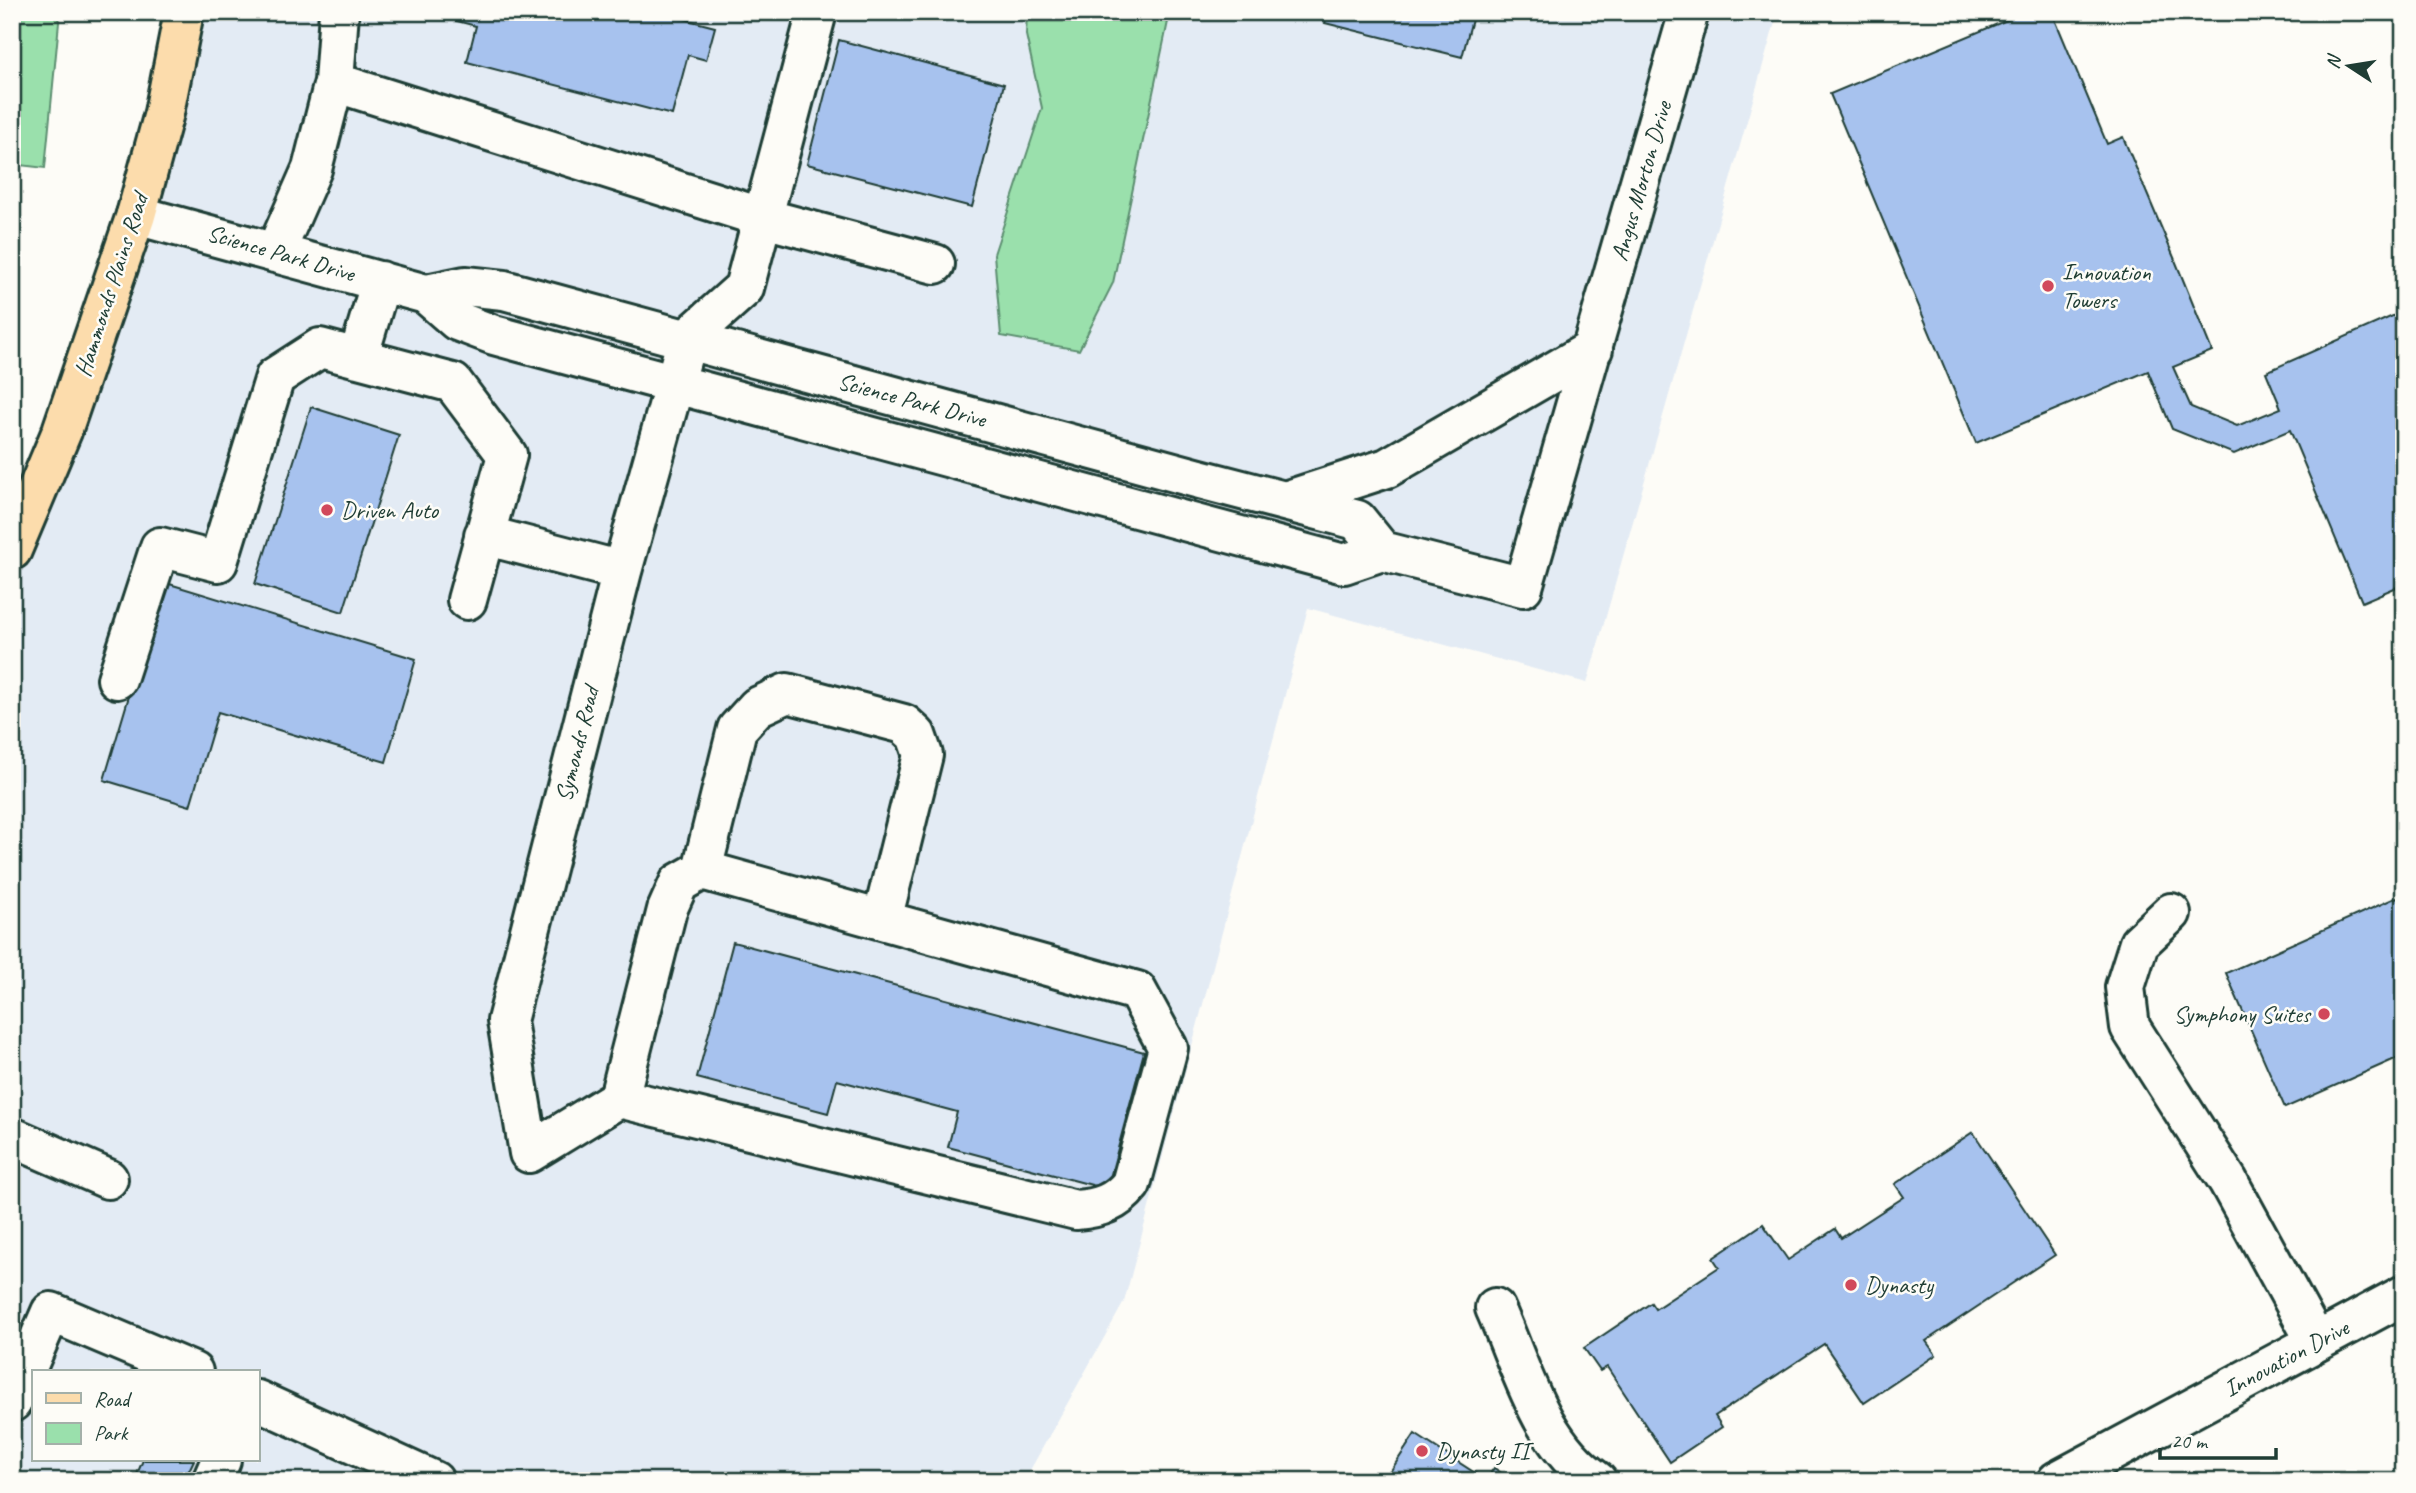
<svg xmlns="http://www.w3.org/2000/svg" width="2416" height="1493" font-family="Caveat,sans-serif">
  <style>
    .built { fill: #e3ebf4; fill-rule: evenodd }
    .green { fill: #9ae0ac; stroke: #5c8e70; stroke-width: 2 }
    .building { fill: #a7c2ee; stroke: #1f3d34; stroke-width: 2 }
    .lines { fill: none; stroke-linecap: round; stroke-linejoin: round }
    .minor-casing { stroke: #1f3d34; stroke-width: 44 }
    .major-casing { stroke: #1f3d34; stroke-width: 44 }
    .minor { stroke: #fdfcf7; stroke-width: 38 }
    .major { stroke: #fcdcac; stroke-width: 38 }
    .poi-dot { fill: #d1495b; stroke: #fdfcf7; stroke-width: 2.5 }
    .labels { text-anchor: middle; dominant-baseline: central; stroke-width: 5; stroke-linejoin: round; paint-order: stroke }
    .street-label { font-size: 24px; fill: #1f3d34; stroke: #fdfcf7 }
    .poi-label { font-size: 24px; fill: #1f3d34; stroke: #fdfcf7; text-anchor: start }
  </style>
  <rect width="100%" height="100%" fill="#fdfcf7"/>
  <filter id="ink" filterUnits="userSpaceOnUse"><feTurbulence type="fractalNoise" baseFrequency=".0143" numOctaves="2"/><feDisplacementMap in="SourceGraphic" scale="14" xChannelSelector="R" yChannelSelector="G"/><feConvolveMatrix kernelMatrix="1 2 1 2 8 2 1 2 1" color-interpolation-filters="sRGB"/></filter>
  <g filter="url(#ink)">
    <!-- built -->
    <path class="built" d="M 184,12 L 1027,12 L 1026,35 L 1042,108 L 994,254 L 1164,39 L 1170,12 L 1778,12 L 1587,683 L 1308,608 L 1124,1302 L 1024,1481 L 12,1481 L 12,550 ZM 33,1372 L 257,1372 L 257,1460 L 33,1460 Z"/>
    <!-- green -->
    <path class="green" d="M 12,12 L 60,12 L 45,168 L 12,164 Z
      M 1027,12 L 1170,12 L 1113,283 L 1079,350 L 1001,336 L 994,254 L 1042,108 L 1026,35 Z"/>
    <!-- building -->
    <path class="building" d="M 423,12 L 657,12 L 715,27 L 706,60 L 688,55 L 672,115 L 467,62 L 476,26 Z
      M 1328,12 L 1474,12 L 1462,57 L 1325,23 Z
      M 2026,12 L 2052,12 L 2107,144 L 2123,137 L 2175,260 L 2212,351 L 2173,367 L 2191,407 L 2237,426 L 2281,408 L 2266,372 L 2404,311 L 2404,584 L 2362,602 L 2290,430 L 2234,454 L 2172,429 L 2148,371 L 1976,443 L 1830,94 Z
      M 839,40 L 1004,84 L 972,207 L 807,164 Z
      M 311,407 L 399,435 L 343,612 L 255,584 Z
      M 163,582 L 416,659 L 386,762 L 218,712 L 190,806 L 104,780 Z
      M 2404,894 L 2404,1055 L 2285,1108 L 2226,973 Z
      M 733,942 L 1144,1052 L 1107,1189 L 948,1147 L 957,1112 L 837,1080 L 828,1113 L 697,1078 Z
      M 1973,1132 L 2055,1255 L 1926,1341 L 1936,1355 L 1864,1403 L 1824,1344 L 1715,1416 L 1722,1427 L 1670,1462 L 1607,1367 L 1600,1371 L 1584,1348 L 1651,1303 L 1655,1309 L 1719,1267 L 1713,1258 L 1763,1224 L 1788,1260 L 1835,1229 L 1841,1238 L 1904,1197 L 1895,1184 Z
      M 1415,1434 L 1486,1480 L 1494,1468 L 1513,1481 L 1384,1481 Z
      M 143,1460 L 194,1460 L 184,1481 L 134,1481 Z"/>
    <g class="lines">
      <!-- minor casing -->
      <g class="minor-casing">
        <path id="minor" d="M 334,82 L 764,218 L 935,264
          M 136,215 L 426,294 L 465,286 L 504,290 L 1196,478 L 1357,520 L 1382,551
          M 275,253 L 312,169 L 334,82 L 339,12
          M 426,294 L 457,321 L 494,335 L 1344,564 L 1382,551 L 1523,587 L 1689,12
          M 687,339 L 744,288 L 817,12
          M 358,358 L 381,281
          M 1288,500 L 1387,468 L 1593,349
          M 484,535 L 622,571
          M 117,679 L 160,547 L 218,562 L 275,377 L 320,348 L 453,383 L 507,455 L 467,600
          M 702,870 L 737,729 L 757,707 L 787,693 L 904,724 L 916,735 L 923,755 L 882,920
          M 2171,913 L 2139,943 L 2125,987 L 2130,1027 L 2228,1181 L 2316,1342
          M 619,1098 L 1076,1210 C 1100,1208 1116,1203 1131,1184 L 1168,1048 L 1137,991 L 702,870 L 679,883 L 667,910 L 619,1098 L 529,1153 L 507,1021 L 622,571 L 687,339
          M 12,1137 L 108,1179
          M 1495,1308 C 1522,1368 1540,1443 1597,1481
          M 257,1400 L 434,1481
          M 12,1402 L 51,1312 L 193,1372
          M 212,1481 L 221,1460
          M 2057,1481 L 2404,1295"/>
      </g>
      <!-- major casing -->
      <g class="major-casing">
        <path id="major" d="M 12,550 L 62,431 L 136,215 L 164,113 L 184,12"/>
      </g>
      <!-- minor -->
      <use href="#minor" class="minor"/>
      <!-- major -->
      <use href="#major" class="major"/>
    </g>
  </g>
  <!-- markers -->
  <g class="poi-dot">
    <circle cx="2048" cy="286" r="7"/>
    <circle cx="327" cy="510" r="7"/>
    <circle cx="2324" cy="1014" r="7"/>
    <circle cx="1851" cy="1285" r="7"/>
    <circle cx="1422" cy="1451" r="7"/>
  </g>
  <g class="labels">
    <!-- street labels -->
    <g class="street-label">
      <text transform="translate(1641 181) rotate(-74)">Angus Morton Drive</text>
      <text transform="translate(281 253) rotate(16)">Science Park Drive</text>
      <text transform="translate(111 285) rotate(-72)">Hammonds Plains Road</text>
      <text transform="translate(912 400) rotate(15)">Science Park Drive</text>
      <text transform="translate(577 744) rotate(-76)">Symonds Road</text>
      <text transform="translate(2286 1358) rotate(-28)">Innovation Drive</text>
    </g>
    <!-- poi labels -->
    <g class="poi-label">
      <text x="2062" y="272">Innovation<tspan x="2062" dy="28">Towers</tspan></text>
      <text x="341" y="510">Driven Auto</text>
      <text x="2310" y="1014" text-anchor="end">Symphony Suites</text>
      <text x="1865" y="1285">Dynasty</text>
      <text x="1436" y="1451">Dynasty II</text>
    </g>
  </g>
  <!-- margin -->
  <rect width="2416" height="1493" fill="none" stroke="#fdfcf7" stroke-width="42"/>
  <rect x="21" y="21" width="2374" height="1451" fill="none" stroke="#1f3d34" stroke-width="2.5" filter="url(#ink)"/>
  <!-- legend -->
  <rect x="32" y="1370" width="228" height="91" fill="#fdfcf7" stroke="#a4b0a9" stroke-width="2"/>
  <rect x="46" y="1393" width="35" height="10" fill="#fcdcac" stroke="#a4b0a9" stroke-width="2"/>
  <text x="94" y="1406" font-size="21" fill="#1f3d34">Road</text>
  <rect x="46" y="1423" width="35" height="21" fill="#9ae0ac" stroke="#a4b0a9" stroke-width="2"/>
  <text x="94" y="1440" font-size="21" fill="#1f3d34">Park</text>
  <!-- north arrow -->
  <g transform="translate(2349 66) rotate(282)" stroke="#fdfcf7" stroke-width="5" paint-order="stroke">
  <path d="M0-5L12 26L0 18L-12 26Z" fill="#1f3d34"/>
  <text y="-10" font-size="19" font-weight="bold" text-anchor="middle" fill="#1f3d34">N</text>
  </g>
  <!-- scale -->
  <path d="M2160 1448v10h116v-10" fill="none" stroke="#1f3d34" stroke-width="3.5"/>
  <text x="2171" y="1448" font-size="21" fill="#1f3d34" stroke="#fdfcf7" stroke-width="5" paint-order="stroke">20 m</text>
</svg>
